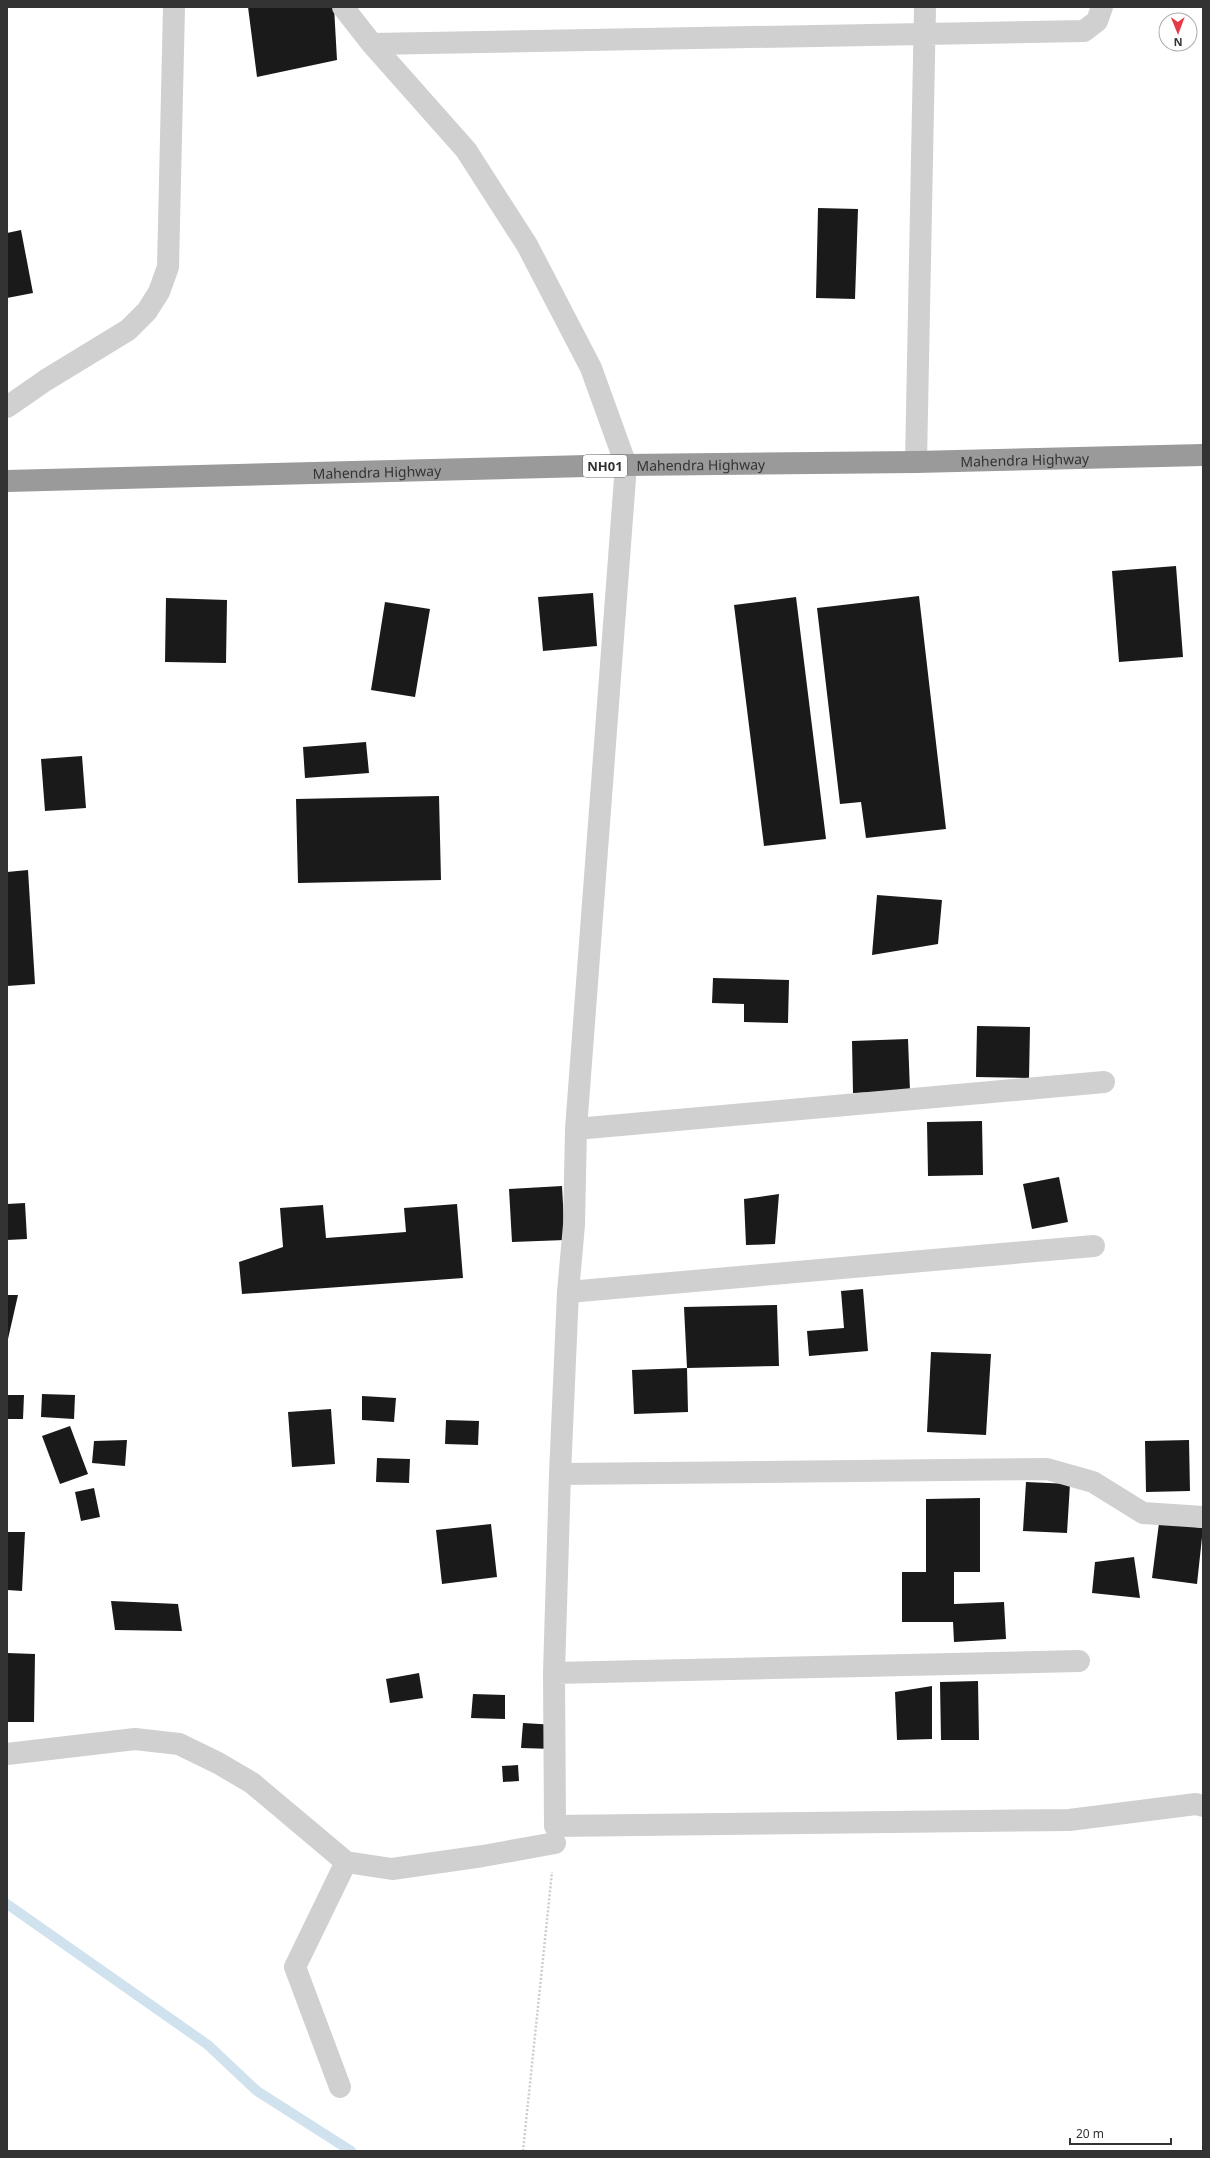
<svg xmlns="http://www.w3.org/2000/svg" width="1210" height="2158" font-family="'Noto Sans',sans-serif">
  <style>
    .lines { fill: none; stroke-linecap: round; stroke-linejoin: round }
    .stream { stroke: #cfe2ee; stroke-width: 10 }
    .building { fill: #1a1a1a }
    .path { stroke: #cdcdcd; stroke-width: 2.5; stroke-dasharray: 2 2; stroke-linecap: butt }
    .minor { stroke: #d0d0d0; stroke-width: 22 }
    .highway { stroke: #9a9a9a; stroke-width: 22 }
    .labels { text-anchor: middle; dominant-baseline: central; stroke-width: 4; stroke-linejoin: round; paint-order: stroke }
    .shield { fill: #fff; stroke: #707070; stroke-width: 1 }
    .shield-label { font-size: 13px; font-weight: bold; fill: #333 }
    .street-label { font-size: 14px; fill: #333; stroke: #fff }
  </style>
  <rect width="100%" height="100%" fill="#fff"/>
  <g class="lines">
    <!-- stream -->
    <path class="stream" d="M 7,1904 L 208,2045 L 257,2091 L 351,2151"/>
  </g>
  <!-- building -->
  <path class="building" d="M 248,7 L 334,7 L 337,60 L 257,77 Z
    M 818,208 L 858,209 L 855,299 L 816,298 Z
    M 21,230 L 33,293 L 7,298 L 7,233 Z
    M 1176,566 L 1183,657 L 1119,662 L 1112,571 Z
    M 593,593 L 597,646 L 543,651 L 538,597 Z
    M 919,596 L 946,829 L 866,838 L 861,802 L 840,804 L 817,608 Z
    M 796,597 L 826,839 L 764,846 L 734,605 Z
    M 166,598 L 227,600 L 226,663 L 165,662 Z
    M 385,602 L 430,609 L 415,697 L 371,690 Z
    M 366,742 L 369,773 L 305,778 L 303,747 Z
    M 82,756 L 86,808 L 45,811 L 41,759 Z
    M 439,796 L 441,880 L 298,883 L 296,799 Z
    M 28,870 L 35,984 L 7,986 L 7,872 Z
    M 877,895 L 942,900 L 938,944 L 872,955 Z
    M 713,978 L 789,980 L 788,1023 L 744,1022 L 744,1004 L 712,1003 Z
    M 977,1026 L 1030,1027 L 1029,1078 L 976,1077 Z
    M 908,1039 L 910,1091 L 853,1093 L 852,1041 Z
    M 982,1121 L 983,1175 L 928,1176 L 927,1122 Z
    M 1059,1177 L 1068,1222 L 1032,1229 L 1023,1184 Z
    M 562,1186 L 565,1240 L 512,1242 L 509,1189 Z
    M 779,1194 L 775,1244 L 746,1245 L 744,1199 Z
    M 25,1203 L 27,1239 L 7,1240 L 7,1204 Z
    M 457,1204 L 463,1278 L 242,1294 L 239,1262 L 283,1247 L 280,1208 L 323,1205 L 326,1238 L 406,1232 L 404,1208 Z
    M 863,1289 L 868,1351 L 809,1356 L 807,1331 L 844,1328 L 841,1291 Z
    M 7,1295 L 18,1295 L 8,1339 L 7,1339 Z
    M 777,1305 L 779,1366 L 687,1368 L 684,1307 Z
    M 931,1352 L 991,1354 L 986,1435 L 927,1432 Z
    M 687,1368 L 688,1412 L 634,1414 L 632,1370 Z
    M 42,1394 L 75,1395 L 74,1419 L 41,1417 Z
    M 7,1395 L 24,1395 L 23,1419 L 7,1419 Z
    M 362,1396 L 396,1398 L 394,1422 L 362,1420 Z
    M 331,1409 L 335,1464 L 292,1467 L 288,1412 Z
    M 446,1420 L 479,1421 L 478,1445 L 445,1444 Z
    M 70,1426 L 88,1474 L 60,1484 L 42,1436 Z
    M 127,1440 L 125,1466 L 92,1463 L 94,1441 Z
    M 1189,1440 L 1190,1491 L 1146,1492 L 1145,1441 Z
    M 377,1458 L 410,1459 L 409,1483 L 376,1482 Z
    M 1026,1482 L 1070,1484 L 1067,1533 L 1023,1531 Z
    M 94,1488 L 100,1517 L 81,1521 L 75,1492 Z
    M 980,1498 L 980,1572 L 954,1572 L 954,1604 L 1004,1602 L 1006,1639 L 954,1642 L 953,1622 L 902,1622 L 902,1572 L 926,1572 L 926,1499 Z
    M 1159,1523 L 1203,1528 L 1197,1584 L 1152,1578 Z
    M 491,1524 L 497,1577 L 442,1584 L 436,1530 Z
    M 7,1532 L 25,1532 L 22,1591 L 7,1590 Z
    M 1134,1557 L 1140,1598 L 1092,1593 L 1095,1562 Z
    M 111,1601 L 178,1604 L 182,1631 L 115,1630 Z
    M 7,1653 L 35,1654 L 34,1722 L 7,1722 Z
    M 419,1673 L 423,1698 L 390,1703 L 386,1679 Z
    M 978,1681 L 979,1740 L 941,1740 L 940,1682 Z
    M 932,1686 L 932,1739 L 897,1740 L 895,1692 Z
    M 473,1694 L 505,1695 L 505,1719 L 471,1718 Z
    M 523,1723 L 556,1725 L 554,1749 L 521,1748 Z
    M 518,1765 L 519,1781 L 503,1782 L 502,1766 Z"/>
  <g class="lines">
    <!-- path -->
    <path class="path" d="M 523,2151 L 552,1872"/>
    <!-- minor -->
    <path class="minor" d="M 343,7 L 372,44 L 466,150 L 527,245 L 591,368 L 626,465 L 576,1129 L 574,1225 L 568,1292 L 560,1474 L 554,1673 L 555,1826 L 1069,1820 L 1196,1804 L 1203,1806
      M 372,44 L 1084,31 L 1097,21 L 1102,7
      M 7,407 L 46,380 L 128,330 L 147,311 L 159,292 L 168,267 L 174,7
      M 916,462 L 925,7
      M 576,1129 L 1104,1082
      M 568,1292 L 1094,1246
      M 560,1474 L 1047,1469 L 1093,1482 L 1143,1513 L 1203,1517
      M 554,1673 L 1079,1661
      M 7,1754 L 135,1739 L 179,1744 L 218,1763 L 252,1783 L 346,1862 L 392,1869 L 483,1856 L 555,1843
      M 340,2087 L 295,1967 L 346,1862"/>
    <!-- highway -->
    <path class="highway" id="s1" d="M 7,481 L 626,465 L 916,462 L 1203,455"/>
  </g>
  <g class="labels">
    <!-- shield labels -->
    <rect class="shield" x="583" y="455" width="44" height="22" rx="3"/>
    <g class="shield-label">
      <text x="605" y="466">NH01</text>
    </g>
    <!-- street labels -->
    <g class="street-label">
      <text stroke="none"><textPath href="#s1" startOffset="1018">Mahendra Highway</textPath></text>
      <text stroke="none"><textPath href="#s1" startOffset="694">Mahendra Highway</textPath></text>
      <text stroke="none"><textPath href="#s1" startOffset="370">Mahendra Highway</textPath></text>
    </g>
  </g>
  <!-- border -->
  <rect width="1210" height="2158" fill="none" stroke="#333333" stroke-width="16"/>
  <!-- north arrow -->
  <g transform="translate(1178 32) rotate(179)"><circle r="19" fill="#ffffff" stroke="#adadad"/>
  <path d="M0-3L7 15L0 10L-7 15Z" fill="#e63946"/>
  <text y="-6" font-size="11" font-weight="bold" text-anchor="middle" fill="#333333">N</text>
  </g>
  <!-- scale -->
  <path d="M1070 2138v6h101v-6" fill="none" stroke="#333333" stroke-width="2"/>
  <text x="1076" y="2138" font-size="12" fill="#333333" stroke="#ffffff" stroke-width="3" paint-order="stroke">20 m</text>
</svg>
